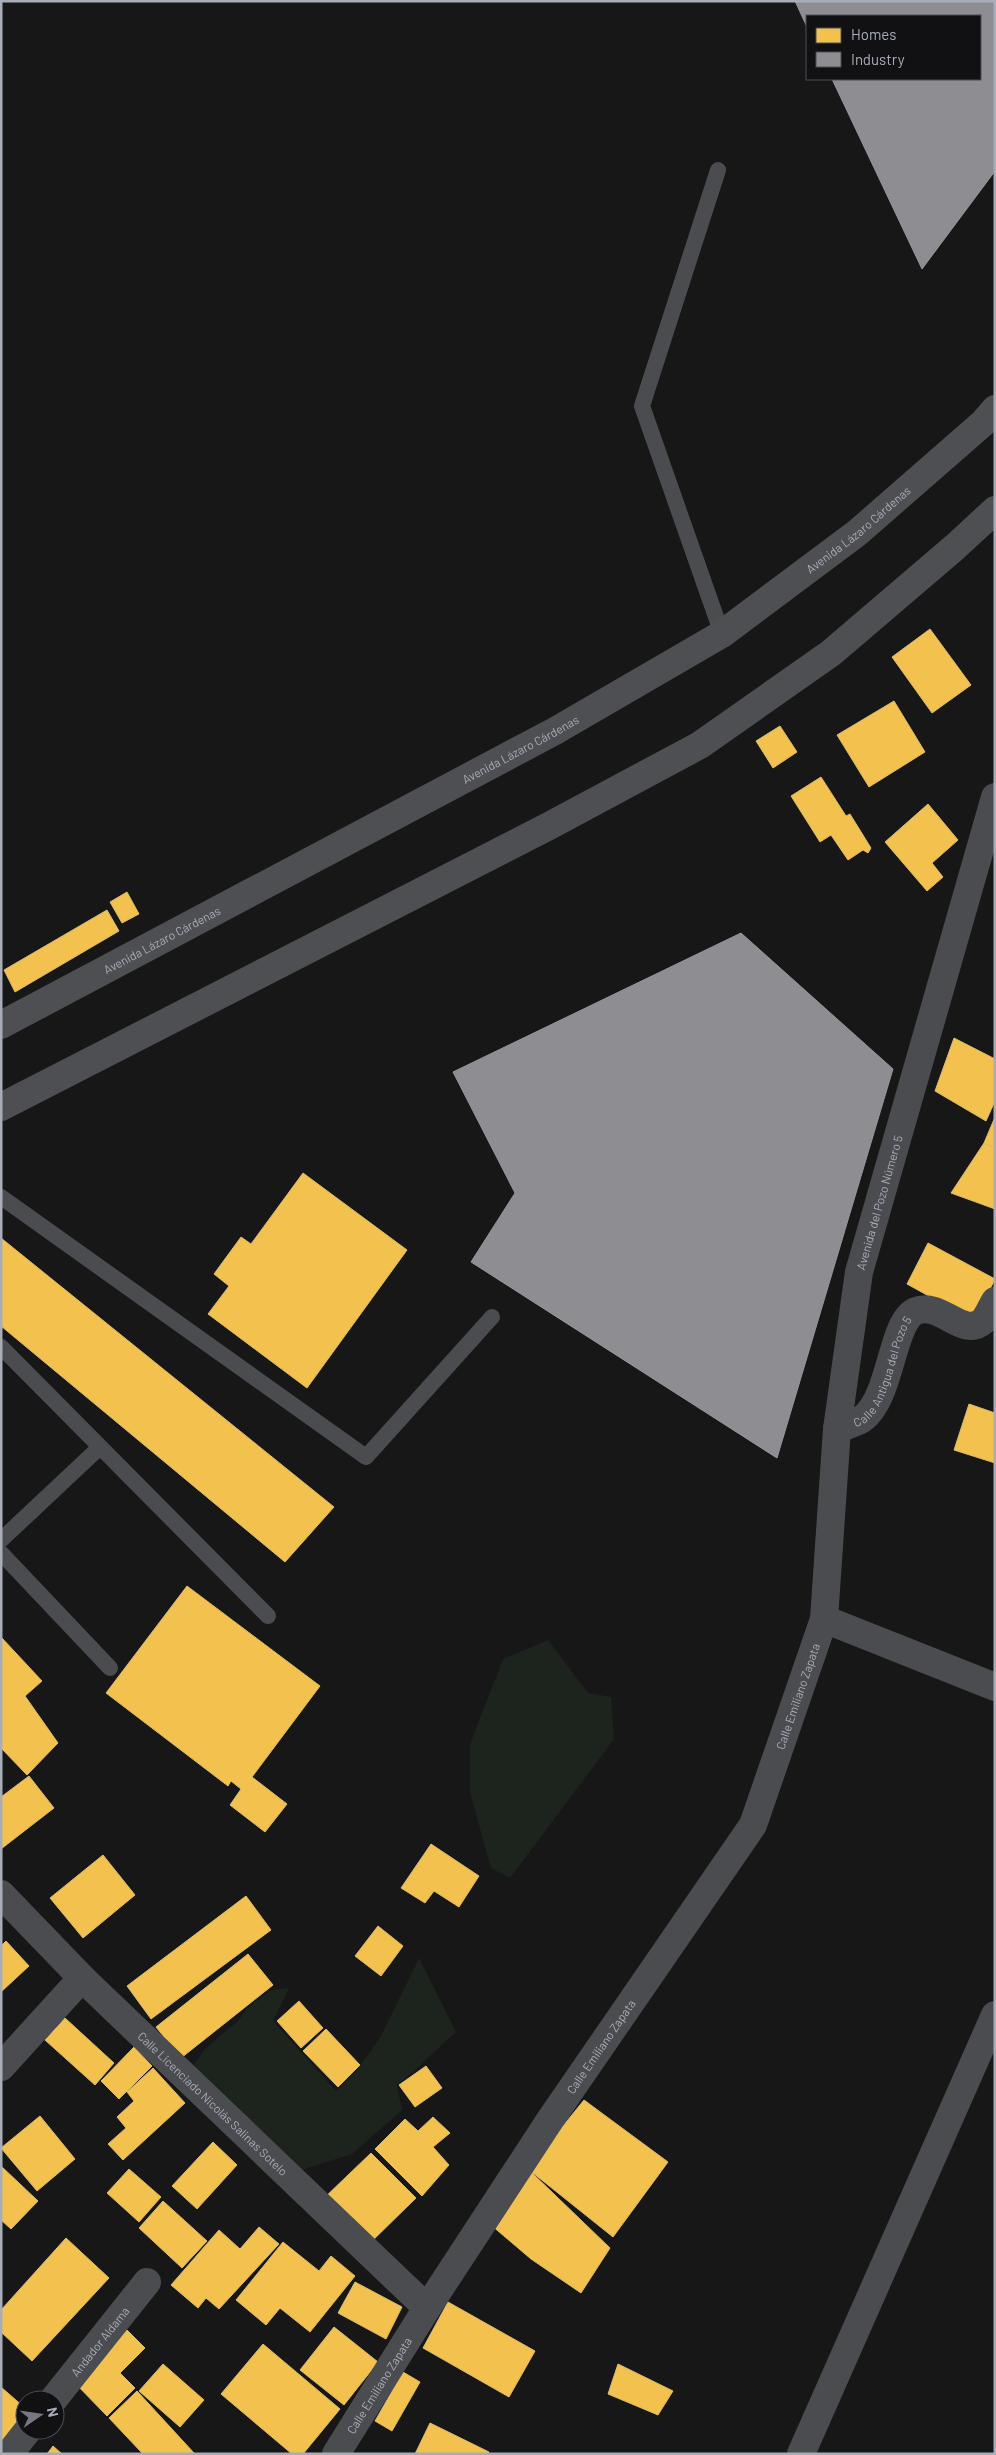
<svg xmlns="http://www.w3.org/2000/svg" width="996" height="2455" font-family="Barlow,sans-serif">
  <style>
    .green { fill: #1d241e }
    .homes { fill: #f2c14e; stroke: #dcbb6e }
    .industry { fill: #8d8d92; stroke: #95979d }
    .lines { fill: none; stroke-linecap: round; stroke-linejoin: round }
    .lane { stroke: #4b4c50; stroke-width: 16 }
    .street { stroke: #4b4c50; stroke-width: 28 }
    .primary { stroke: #4d4f52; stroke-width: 28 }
    .labels { text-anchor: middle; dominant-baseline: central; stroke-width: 5; stroke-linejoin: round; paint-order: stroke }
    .street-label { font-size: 12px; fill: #a8adb8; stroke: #111113 }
  </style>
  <rect width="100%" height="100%" fill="#171717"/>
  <!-- green -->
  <path class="green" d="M 548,1640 L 588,1693 L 611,1697 L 614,1739 L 510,1878 L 491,1868 L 470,1793 L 470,1744 L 503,1659 Z
    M 419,1958 L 456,2032 C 435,2050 418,2069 397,2085 L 402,2110 L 352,2154 L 301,2170 L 190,2071 L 205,2049 L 239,2020 L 247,2008 L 271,1990 L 289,1988 L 273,2021 L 336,2091 L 358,2069 L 381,2036 Z"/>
  <!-- homes -->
  <path class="homes" d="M 930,629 L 971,685 L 932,713 L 892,657 Z
    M 894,701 L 925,752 L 869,787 L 837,735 Z
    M 780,726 L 797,752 L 773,768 L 756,741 Z
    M 821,777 L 846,816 L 850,814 L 871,848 L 868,853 L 863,850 L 848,860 L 831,835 L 820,842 L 791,796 Z
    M 928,804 L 958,840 L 932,863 L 943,877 L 927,891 L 885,842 Z
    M 127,892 L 139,914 L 122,923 L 110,902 Z
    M 107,910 L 119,931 L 15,992 L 4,970 Z
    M 954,1038 L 995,1059 L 995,1101 L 986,1121 L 935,1091 Z
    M 995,1117 L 995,1148 L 984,1143 Z
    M 984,1143 L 995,1148 L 995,1209 L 951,1193 Z
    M 303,1173 L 407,1250 L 307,1388 L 208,1314 L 229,1286 L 214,1274 L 241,1237 L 251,1244 Z
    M 1,1238 L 334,1507 L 285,1562 L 1,1326 Z
    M 928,1243 L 995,1279 L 974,1321 L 907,1284 Z
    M 969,1404 L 995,1413 L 995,1463 L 954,1450 Z
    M 187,1586 L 320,1686 L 252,1777 L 287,1804 L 265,1832 L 230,1805 L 241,1789 L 231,1781 L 228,1786 L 106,1693 Z
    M 1,1637 L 42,1681 L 25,1696 L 58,1743 L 27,1775 L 1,1748 Z
    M 29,1776 L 54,1808 L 1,1849 L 1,1797 Z
    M 431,1844 L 479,1876 L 459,1907 L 434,1891 L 425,1903 L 401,1888 Z
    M 103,1855 L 135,1895 L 83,1938 L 50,1898 Z
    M 246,1896 L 271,1930 L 151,2019 L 127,1986 Z
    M 378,1926 L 403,1946 L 381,1976 L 355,1956 Z
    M 6,1941 L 29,1966 L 1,1992 L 1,1946 Z
    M 248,1954 L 273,1985 L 181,2058 L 156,2027 Z
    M 299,2001 L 323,2028 L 301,2048 L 277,2021 Z
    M 65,2018 L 114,2063 L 95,2085 L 45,2040 Z
    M 326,2029 L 360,2065 L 338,2087 L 303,2051 Z
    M 134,2047 L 152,2066 L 119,2099 L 101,2081 Z
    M 426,2066 L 442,2088 L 415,2107 L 399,2085 Z
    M 153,2068 L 185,2103 L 123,2160 L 108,2144 L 126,2128 L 117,2117 L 134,2101 L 127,2092 Z
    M 584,2100 L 668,2162 L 613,2237 L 528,2169 Z
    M 40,2116 L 75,2159 L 37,2191 L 1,2148 Z
    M 433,2117 L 450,2133 L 433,2147 L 449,2165 L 422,2196 L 375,2149 L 405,2119 L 418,2131 Z
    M 213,2142 L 237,2165 L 197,2209 L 172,2186 Z
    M 371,2153 L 416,2198 L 366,2247 L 321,2201 Z
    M 1,2166 L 38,2201 L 11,2229 L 1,2220 Z
    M 129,2169 L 161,2197 L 139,2222 L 107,2193 Z
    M 528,2169 L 610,2248 L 581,2293 L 531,2259 L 491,2225 Z
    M 163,2201 L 207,2241 L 182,2268 L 139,2228 Z
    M 259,2227 L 279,2244 L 219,2309 L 206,2298 L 198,2308 L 171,2285 L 219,2230 L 240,2249 Z
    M 66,2238 L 109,2278 L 32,2361 L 1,2332 L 1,2310 Z
    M 283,2242 L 319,2271 L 331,2256 L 355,2276 L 310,2332 L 280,2308 L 266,2325 L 236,2300 Z
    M 355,2282 L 402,2307 L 386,2339 L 338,2313 Z
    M 448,2302 L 535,2351 L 509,2397 L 423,2348 Z
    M 334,2327 L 378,2362 L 344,2405 L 300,2370 Z
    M 127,2330 L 145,2348 L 120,2373 L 135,2388 L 107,2416 L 74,2382 Z
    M 263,2344 L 340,2409 L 303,2454 L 292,2454 L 221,2394 Z
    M 163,2364 L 204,2400 L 180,2427 L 139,2391 Z
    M 618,2364 L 673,2391 L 658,2415 L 608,2394 Z
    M 403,2372 L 420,2382 L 392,2431 L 375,2421 Z
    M 1,2387 L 25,2408 L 25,2423 L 1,2450 Z
    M 137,2391 L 194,2453 L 193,2454 L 143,2454 L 109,2418 Z
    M 430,2423 L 489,2452 L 488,2454 L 415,2454 Z
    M 53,2446 L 62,2454 L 47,2454 Z"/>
  <!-- industry -->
  <path class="industry" d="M 795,1 L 995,1 L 995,171 L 922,269 L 832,79 L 980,79 L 980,16 L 807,16 L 807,27 Z
    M 741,933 L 893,1069 L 777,1458 L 471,1262 L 515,1193 L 453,1072 Z"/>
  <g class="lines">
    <!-- lane -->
    <path class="lane" d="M 718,170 L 642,406 L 722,634
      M 1,1197 L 366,1457 L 492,1317
      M 1,1347 L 268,1616
      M 1,1540 L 100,1447
      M 1,1553 L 110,1668"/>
    <!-- street -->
    <g class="street">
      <path id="s1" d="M 837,1429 C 845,1426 855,1423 862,1419 C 892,1398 891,1321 916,1311 C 941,1301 963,1339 983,1321 C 988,1316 991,1307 995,1301"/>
      <path d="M 824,1619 L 995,1687"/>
      <path id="s2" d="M 1,1894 L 82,1978 L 427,2308"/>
      <path d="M 1,2067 L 82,1978"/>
      <path id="s3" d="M 53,2400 L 147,2282"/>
      <path d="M 9,2454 L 28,2430"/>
      <path id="s4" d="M 336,2454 L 427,2308 L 550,2120 L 753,1825 L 824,1619 L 837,1429 L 859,1272 L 995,797"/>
      <path d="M 801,2454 L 995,2015"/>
    </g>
    <!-- primary -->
    <g class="primary">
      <path id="s5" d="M 1,1025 L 555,731 L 722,634 L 857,533 L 983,423 L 995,409"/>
      <path d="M 1,1107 L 549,826 L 700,745 L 831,653 L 955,547 L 995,510"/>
    </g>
  </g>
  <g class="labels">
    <!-- street labels -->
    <g class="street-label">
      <text stroke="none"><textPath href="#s5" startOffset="992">Avenida Lázaro Cárdenas</textPath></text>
      <text stroke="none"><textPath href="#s5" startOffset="588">Avenida Lázaro Cárdenas</textPath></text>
      <text stroke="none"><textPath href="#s5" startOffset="182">Avenida Lázaro Cárdenas</textPath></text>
      <text stroke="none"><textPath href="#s4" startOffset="1394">Avenida del Pozo Número 5</textPath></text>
      <text stroke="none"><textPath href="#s1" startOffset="79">Calle Antigua del Pozo 5</textPath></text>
      <text stroke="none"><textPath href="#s4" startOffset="891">Calle Emiliano Zapata</textPath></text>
      <text stroke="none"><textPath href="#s4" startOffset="486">Calle Emiliano Zapata</textPath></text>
      <text stroke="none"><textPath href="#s2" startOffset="298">Calle Licenciado Nicolás Salinas Sotelo</textPath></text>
      <text stroke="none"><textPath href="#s3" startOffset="75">Andador Aldama</textPath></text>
      <text stroke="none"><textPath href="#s4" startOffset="81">Calle Emiliano Zapata</textPath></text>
    </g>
  </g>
  <!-- border -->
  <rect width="996" height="2455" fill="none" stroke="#a8adb8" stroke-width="5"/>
  <!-- legend -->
  <rect x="806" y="15" width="175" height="65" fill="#111113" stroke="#4d4f55"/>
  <rect x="816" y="28" width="25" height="15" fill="#f2c14e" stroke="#4d4f55"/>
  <text x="851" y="40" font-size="15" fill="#a8adb8">Homes</text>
  <rect x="816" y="52" width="25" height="15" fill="#8d8d92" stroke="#4d4f55"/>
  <text x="851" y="65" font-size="15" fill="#a8adb8">Industry</text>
  <!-- north arrow -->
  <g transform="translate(40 2415) rotate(77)"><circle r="24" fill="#111113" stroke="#4d4f55"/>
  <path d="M0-4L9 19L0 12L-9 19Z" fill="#757880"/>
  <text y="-8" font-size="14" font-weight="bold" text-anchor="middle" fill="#a8adb8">N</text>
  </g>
</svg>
